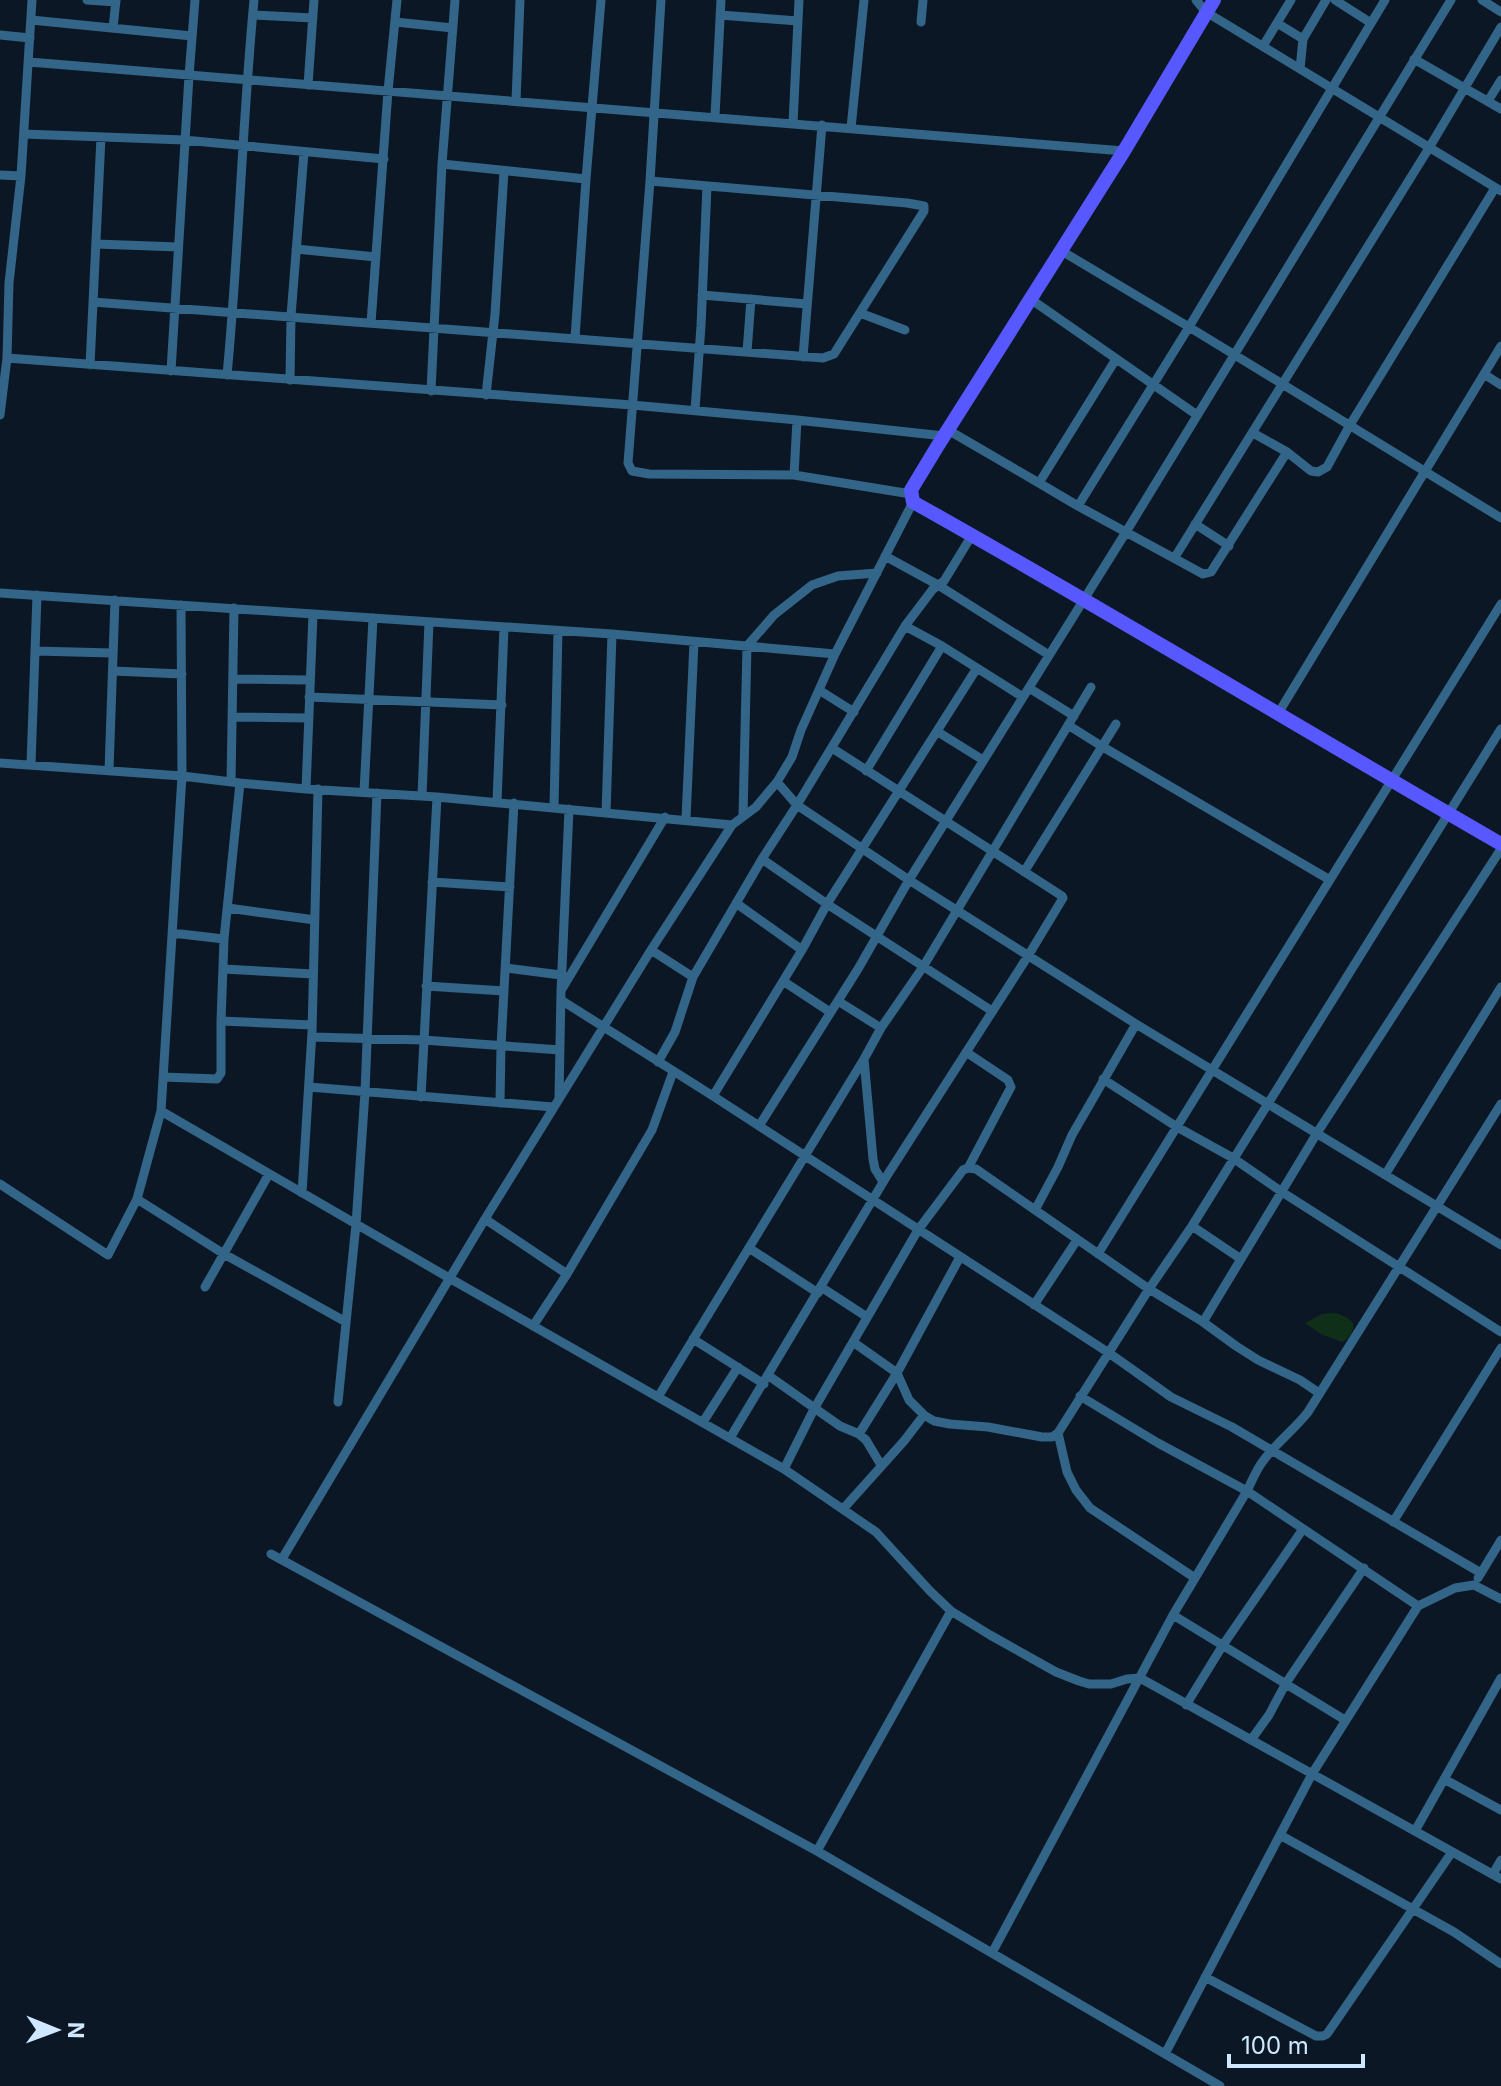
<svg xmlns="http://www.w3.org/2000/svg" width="1501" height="2086" font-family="Inter,sans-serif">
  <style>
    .green { fill: #0f2f19 }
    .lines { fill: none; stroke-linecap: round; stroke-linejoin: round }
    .minor { stroke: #336588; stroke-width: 9 }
    .primary { stroke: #5758ff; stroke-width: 14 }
  </style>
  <rect width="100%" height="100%" fill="#0c1725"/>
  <!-- green -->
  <path class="green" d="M 1336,1313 L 1348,1318 L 1353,1323 C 1354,1332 1350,1338 1342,1342 L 1321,1334 L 1305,1323 L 1322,1314 Z"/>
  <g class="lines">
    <!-- minor -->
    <path class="minor" d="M 87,0 L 116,2
      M 661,0 L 650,181 L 628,463 L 632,471 L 649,474 L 794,475
      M 1196,0 L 1206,12 L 1501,191
      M 1335,0 L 1371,23
      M 1482,0 L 1501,12
      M 253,15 L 313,18
      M 720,15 L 798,21
      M 31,20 L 192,36
      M 395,22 L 453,28
      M 921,22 L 923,0
      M 1277,23 L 1303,39
      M 113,28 L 116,0
      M 0,35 L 30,38
      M 1263,46 L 1291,0
      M 1414,59 L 1501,109
      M 29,62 C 394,91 759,120 1124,151
      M 1300,69 L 1303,39 L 1326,0
      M 308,85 L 314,0
      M 516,101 L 520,0
      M 1488,101 L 1501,80
      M 715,116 L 721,0
      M 793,123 L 799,0
      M 851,128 L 864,0
      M 24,134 L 184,140 L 384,159
      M 442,164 L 586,179
      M 0,175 L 21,176
      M 96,244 L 178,247
      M 296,249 L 376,257
      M 1060,250 L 1189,327 L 1501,518
      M 702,295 L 807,304
      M 1029,298 L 1197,415
      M 93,302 L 823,358 L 834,354 L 924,211 L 924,206 L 907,203 L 650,181
      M 860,313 L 905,330
      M 371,323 L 388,91 L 397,0
      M 575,338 L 586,179 L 601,0
      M 747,352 L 751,299
      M 803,357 L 822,125
      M 7,358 L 632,405 L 797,420 L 794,475 L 911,494
      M 1116,359 L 1039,483 L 1078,506 L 1203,574 L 1211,572 L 1287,452
      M 90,365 L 101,137
      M 171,371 L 189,76 L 195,0
      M 1484,374 L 1501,385
      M 227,375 C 239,250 242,125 254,0
      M 290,380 L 291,316 L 304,152
      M 431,391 L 442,164 L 455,0
      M 486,395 L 495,314 L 504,171
      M 695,410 L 701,326 L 707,186
      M 0,415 L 7,358 L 9,283 L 21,176 L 32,0
      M 797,420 L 944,436
      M 948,430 L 1039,483
      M 1253,433 L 1287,452 L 1311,471 L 1318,472 L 1327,467 L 1350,425 L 1495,188
      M 1078,506 L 1189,327 L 1385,0
      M 1195,524 L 1229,546
      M 885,556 L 938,585 L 1049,655
      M 1175,557 L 1429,148 L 1501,27
      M 0,593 L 612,634 L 835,654
      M 905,626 L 942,646 L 1023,697
      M 35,651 L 112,653
      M 113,671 L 182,674
      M 233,679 L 310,680
      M 1029,688 L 1074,716
      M 819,690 L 854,712
      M 309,697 L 502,705
      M 1279,712 L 1501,346
      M 232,717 L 308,718
      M 1068,725 L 1103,747 L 1330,880
      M 938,732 L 983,760
      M 0,763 L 182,776 L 240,783 L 306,789 L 437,797 L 732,825
      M 31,764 L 37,595
      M 109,770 L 115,600
      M 866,771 L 942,646
      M 231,782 L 234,608
      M 777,782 L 797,805 L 909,880 L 1136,1024 L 1501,1245
      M 306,789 L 313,614
      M 364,792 L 373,618
      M 422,796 L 429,622
      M 497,802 L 504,627
      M 554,807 L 558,631
      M 606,813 L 612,634
      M 743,816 L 747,646 L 774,615 L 812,585 L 838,576 L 877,573
      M 686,819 L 694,642
      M 762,859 L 827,904 L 992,1011
      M 1024,872 L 1116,724
      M 432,882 L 510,887
      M 736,903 L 802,950
      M 228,908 L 315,920
      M 172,933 L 224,939
      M 651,950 L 693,977
      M 506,968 L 561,975
      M 223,969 L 313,974
      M 783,981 L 830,1012
      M 426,986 L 504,991
      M 562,989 L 665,817
      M 561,1000 L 713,1096 L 1109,1353 L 1171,1397 L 1232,1427 L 1481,1573
      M 838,1001 L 881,1028 L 923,967 L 1091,687
      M 221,1021 L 312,1025
      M 881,1028 L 864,1059 L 873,1159 L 875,1169 L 883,1182
      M 312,1037 L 423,1040 L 560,1050
      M 658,1062 L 675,1032 L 693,977 L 762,859 L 797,805 L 905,626 L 933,589 L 944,581 L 972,535
      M 163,1077 L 217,1079 L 221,1073 L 221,1021 L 224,939 L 240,783
      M 1103,1079 L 1177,1127 L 1233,1158 L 1282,1192 L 1501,1332
      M 309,1087 L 553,1107
      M 713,1096 L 802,950 L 827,904 L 977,668
      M 421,1097 L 437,797
      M 559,1097 L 561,991 L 569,809
      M 500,1103 L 501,1046 L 514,803
      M 161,1111 L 451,1279 L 784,1469 L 876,1532 L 930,1591 L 951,1611 L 990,1635 L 1056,1672 L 1079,1681 L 1089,1684 L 1111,1684 L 1127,1679 L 1140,1678 L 1501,1879
      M 759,1126 L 858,969 L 909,880 L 1126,532 L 1451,0
      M 968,1168 L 976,1169 L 1149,1289 L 1203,1322 L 1236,1346 L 1258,1360 L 1300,1380 L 1319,1393
      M 1385,1175 L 1501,987
      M 0,1184 L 108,1255 L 137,1199 L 161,1111 L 182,776 L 181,605
      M 302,1193 L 312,1032 L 318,789
      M 137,1199 L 224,1254 L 346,1322
      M 1035,1210 L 1058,1167 L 1072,1135 L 1136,1024
      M 485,1219 L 567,1274
      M 1192,1226 L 1241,1259
      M 749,1248 L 818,1293
      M 1098,1254 L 1501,604
      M 205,1287 L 269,1174
      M 821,1287 L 867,1317
      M 1034,1305 L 1077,1240
      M 1203,1322 L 1317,1133 L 1501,849
      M 533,1326 L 567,1274 L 652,1130 L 673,1072
      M 693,1339 L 764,1384
      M 853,1342 L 897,1373 L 909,1400 L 924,1415 L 934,1421 L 950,1424 L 988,1427 L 1042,1437 L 1052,1437 L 1058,1433 L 1149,1289 L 1192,1226 L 1501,729
      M 769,1376 L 840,1426 L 859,1434 L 897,1373 L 960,1257
      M 1080,1396 L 1158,1443 L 1247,1491 L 1418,1606
      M 658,1397 L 864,1059
      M 338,1402 L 356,1224 L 365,1092 L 377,793
      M 703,1422 L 738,1367
      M 1058,1433 L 1067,1472 L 1076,1490 L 1090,1508 L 1195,1578
      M 859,1434 L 866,1440 L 881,1465
      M 730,1438 L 888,1174 L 1028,956 L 1063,898 L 1062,896 L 832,748
      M 784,1469 L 814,1409 L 918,1230 L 963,1170 L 968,1168 L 1011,1087 L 1008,1080 L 966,1052
      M 843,1509 L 904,1441 L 924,1415
      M 1393,1522 L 1501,1348
      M 271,1554 L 817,1851 L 1220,2086
      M 282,1559 L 485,1219 L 651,950 L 732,825 L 756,807 L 777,782 L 792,757 L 801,730 L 835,654 L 913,502
      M 1478,1578 L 1501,1540
      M 1173,1615 L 1345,1720
      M 1186,1705 L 1223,1645 L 1303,1529
      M 1251,1740 L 1269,1715 L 1286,1683 L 1364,1568
      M 1444,1779 L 1501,1810
      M 1415,1831 L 1501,1678
      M 1280,1835 L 1454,1932 L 1501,1964
      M 817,1851 L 951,1611
      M 1493,1874 L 1501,1860
      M 992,1953 L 1173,1615 L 1247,1491 C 1252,1481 1256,1470 1263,1461 C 1276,1443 1294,1430 1308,1412 L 1501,1104
      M 1205,1977 L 1316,2036 L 1323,2036 L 1327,2034 L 1452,1852
      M 1165,2054 L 1312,1774 L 1418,1606 L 1455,1588 L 1474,1585 L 1501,1599"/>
    <!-- primary -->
    <path class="primary" d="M 1214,0 L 1124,151 L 937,447 L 911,490 L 913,502 C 1111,613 1305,731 1501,844"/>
  </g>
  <!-- north arrow -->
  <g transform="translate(56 2030) rotate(91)" stroke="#0c1725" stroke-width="6" paint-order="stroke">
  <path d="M0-6L14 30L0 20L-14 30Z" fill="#d0e8ff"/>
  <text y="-12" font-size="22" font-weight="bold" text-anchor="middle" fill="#d0e8ff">N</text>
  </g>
  <!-- scale -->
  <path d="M1229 2054v12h134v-12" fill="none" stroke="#d0e8ff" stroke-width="4"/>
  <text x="1241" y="2054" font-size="24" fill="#d0e8ff" stroke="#0c1725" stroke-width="6" paint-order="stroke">100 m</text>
</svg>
